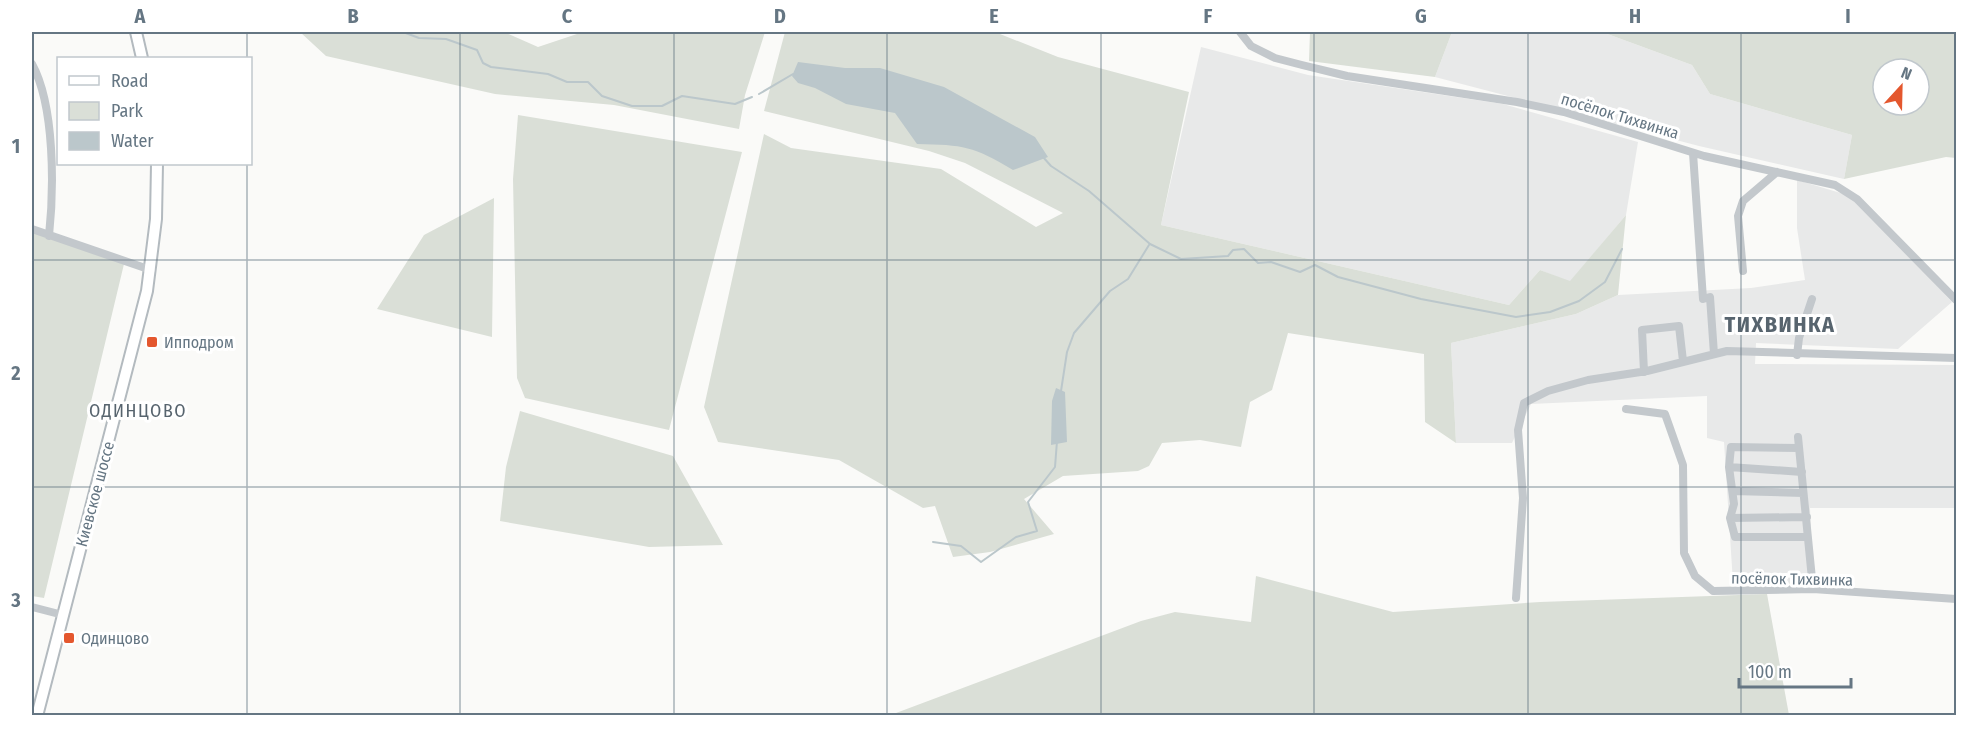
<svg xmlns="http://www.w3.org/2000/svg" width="1988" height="747" font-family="'Fira Sans Condensed',sans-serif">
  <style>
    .built { fill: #e8e9e9 }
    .green { fill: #dadfd7; fill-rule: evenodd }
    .water { fill: #bbc7cb }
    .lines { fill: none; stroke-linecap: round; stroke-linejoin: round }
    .stream { stroke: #bbc7cb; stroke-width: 2 }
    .secondary-casing { stroke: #b3babf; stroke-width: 14 }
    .minor { stroke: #c3c8cc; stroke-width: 8 }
    .secondary { stroke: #fff; stroke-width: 10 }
    .grid { fill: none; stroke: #657683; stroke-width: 1.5; stroke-opacity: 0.55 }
    .poi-dot { fill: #e4572e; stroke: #fff; stroke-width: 2 }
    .labels { text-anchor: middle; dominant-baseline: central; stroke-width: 6; stroke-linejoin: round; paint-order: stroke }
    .street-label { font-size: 16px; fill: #657683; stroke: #fff }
    .poi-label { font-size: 16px; fill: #657683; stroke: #fff; text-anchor: start }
    .neighbourhood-label { font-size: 18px; letter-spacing: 1.5px; fill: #57646e; stroke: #fff }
    .district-label { font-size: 22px; font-weight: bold; letter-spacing: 1.5px; fill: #57646e; stroke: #fff }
    .neatline { fill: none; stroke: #657683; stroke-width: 2 }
    .grid-label { font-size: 20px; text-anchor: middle; font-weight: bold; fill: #657683 }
  </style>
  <rect width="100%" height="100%" fill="#fafaf8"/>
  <!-- built -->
  <path class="built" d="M 1452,32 L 1602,32 L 1692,65 L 1710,94 L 1852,135 L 1844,179 L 1699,146 L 1435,77 Z
    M 1201,47 L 1308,75 L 1503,104 L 1638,142 L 1626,215 L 1570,282 L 1540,270 L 1509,305 L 1161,225 Z
    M 1797,180 L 1854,197 L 1952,302 L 1898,349 L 1756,343 L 1755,364 L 1956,365 L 1956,508 L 1810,508 L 1813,584 L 1733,583 L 1724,442 L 1707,438 L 1707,396 L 1531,404 L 1512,443 L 1456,443 L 1451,343 L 1576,314 L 1618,295 L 1751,288 L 1805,280 L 1797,228 Z"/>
  <!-- green -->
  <path class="green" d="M 300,32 L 504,32 L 538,47 L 583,32 L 765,32 L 745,95 L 739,129 L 614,105 L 495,94 L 326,56 Z
    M 785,32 L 995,32 L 1058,57 L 1189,92 L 1161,225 L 1509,305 L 1540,270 L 1570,281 L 1626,215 L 1618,295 L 1576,314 L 1451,343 L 1456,443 L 1425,422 L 1424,354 L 1288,333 L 1272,390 L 1250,402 L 1241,447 L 1200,440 L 1162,443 L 1149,466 L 1138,471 L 1063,476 L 1024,499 L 1054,534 L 990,552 L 953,557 L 935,506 L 923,508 L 839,460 L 718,442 L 704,407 L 764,134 L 791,148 L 941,169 L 1036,227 L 1063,213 L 965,163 L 929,151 L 764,111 Z
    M 1310,32 L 1452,32 L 1435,77 L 1309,61 Z
    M 1602,32 L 1956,32 L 1956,158 L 1946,157 L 1844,179 L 1852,135 L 1710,94 L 1692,65 ZM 1883,69 L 1919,69 L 1919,105 L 1883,105 Z
    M 518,115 L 742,152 L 669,430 L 525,398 L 517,378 L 513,179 Z
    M 494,198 L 492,337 L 377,309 L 424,235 Z
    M 32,232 L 124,264 L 44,598 L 32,596 Z
    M 520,411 L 673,456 L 723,545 L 649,547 L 500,521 L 506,467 Z
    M 1256,576 L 1393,612 L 1540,602 L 1767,594 L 1789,715 L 888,716 L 1141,621 L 1175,612 L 1251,622 Z"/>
  <!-- water -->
  <path class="water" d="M 798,62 L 845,68 L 880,68 L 944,87 L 1035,137 L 1048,157 L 1013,170 C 973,146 964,145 917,144 L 895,113 L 846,104 L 815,88 L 798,83 L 792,76 Z
    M 1056,388 L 1065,392 L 1067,442 L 1051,445 L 1052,401 Z"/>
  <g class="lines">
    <!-- stream -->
    <path class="stream" d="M 403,32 L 419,38 L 446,39 L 477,50 L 483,63 L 491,67 L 548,74 L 567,82 L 588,82 L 602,96 L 632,106 L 662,106 L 682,96 L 735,104 L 752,97
      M 759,94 L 793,74
      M 1043,157 L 1051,166 L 1089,191 L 1150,244 L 1181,259 L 1228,256 L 1233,250 L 1244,249 L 1258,263 L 1271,262 L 1300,272 L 1315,265 L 1338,277 L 1421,299 L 1516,317 L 1550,312 L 1579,301 L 1605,282 L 1622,249
      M 1061,391 L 1067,352 L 1074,333 L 1110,291 L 1128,279 L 1149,245
      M 933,542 L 961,546 L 981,562 L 1016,537 L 1037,531 L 1028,502 L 1055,467 L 1057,441"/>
    <!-- secondary casing -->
    <g class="secondary-casing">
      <path id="secondary" d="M 136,32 L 142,58
        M 37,716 L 147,291 L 156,219 L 157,164"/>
    </g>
    <!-- minor -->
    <path class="minor" d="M 1240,32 L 1251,46 L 1275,58 L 1302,65 L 1347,76 L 1517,102 L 1564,112 L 1704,156 L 1835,185 L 1857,199 L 1956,300
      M 32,64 C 55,106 54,189 49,236
      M 1693,153 L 1703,299 L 1710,297 L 1714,354
      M 32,229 L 151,270
      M 1743,271 L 1738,216 L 1743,201 L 1777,172
      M 1797,355 L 1799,338 L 1812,299
      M 1644,372 L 1642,330 L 1679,326 L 1683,361
      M 1626,409 L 1665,414 L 1683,465 L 1684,553 L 1695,576 L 1713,591 L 1813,589 L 1956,599
      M 1798,437 L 1813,589
      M 1799,448 L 1731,447 L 1729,467 L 1734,504 L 1730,518 L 1735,537 L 1807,537
      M 1729,467 L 1802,472
      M 1733,491 L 1803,493
      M 1730,518 L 1807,517
      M 1516,598 L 1523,498 L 1518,430 L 1524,403 L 1548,391 L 1588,380 L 1647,371 L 1727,351 L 1956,358
      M 32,607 L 63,615"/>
    <!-- secondary -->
    <use href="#secondary" class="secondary"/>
  </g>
  <!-- grid -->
  <path class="grid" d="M 247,32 L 247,58M 460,32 L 460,716M 674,32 L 674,716M 887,32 L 887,716M 1101,32 L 1101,716M 1314,32 L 1314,716M 1528,32 L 1528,716M 1741,32 L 1741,716M 247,164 L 247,716M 32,260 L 1956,260M 32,487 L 1956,487"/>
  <!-- markers -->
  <g class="poi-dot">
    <rect x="146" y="336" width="12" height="12" rx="3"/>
    <rect x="63" y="632" width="12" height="12" rx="3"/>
  </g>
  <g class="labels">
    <!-- street labels -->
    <g class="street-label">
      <text transform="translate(1620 116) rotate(17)">посёлок Тихвинка</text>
      <text transform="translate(95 494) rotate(-75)">Киевское шоссе</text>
      <text transform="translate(1792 579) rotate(1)">посёлок Тихвинка</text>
    </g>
    <!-- poi labels -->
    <g class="poi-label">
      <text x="164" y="342">Ипподром</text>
      <text x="81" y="638">Одинцово</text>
    </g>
    <!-- neighbourhood labels -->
    <g class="neighbourhood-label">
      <text x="138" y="411">ОДИНЦОВО</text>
    </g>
    <!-- district labels -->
    <g class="district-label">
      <text x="1780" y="324">ТИХВИНКА</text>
    </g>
  </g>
  <!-- border -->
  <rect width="1988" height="747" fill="none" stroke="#ffffff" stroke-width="66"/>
  <!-- legend -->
  <rect x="57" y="57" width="195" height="108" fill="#ffffff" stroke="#c1c8cd" stroke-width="1.5"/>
  <rect x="69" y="76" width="30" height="9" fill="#ffffff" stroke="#c1c8cd" stroke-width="1.5"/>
  <text x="111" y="87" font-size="18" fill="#657683">Road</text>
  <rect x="69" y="102" width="30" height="18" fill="#dadfd7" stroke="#c1c8cd" stroke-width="1.5"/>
  <text x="111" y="117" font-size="18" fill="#657683">Park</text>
  <rect x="69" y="132" width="30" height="18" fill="#bbc7cb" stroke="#c1c8cd" stroke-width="1.5"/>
  <text x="111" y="147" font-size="18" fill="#657683">Water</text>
  <!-- north arrow -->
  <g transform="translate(1901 87) rotate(22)"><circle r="28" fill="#ffffff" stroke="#c1c8cd" stroke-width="1.5"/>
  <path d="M0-4.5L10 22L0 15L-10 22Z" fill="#e4572e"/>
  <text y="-9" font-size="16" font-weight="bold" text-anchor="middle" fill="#657683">N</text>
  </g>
  <!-- scale -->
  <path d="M1739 678v9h112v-9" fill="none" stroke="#657683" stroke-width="3"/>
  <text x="1748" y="678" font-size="18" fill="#657683" stroke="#ffffff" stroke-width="4.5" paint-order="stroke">100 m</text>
  <rect x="33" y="33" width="1922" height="681" class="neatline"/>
  <g class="grid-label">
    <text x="140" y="23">A</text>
    <text x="353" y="23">B</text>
    <text x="567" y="23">C</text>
    <text x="780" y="23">D</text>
    <text x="994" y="23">E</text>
    <text x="1208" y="23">F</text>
    <text x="1421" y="23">G</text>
    <text x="1635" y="23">H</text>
    <text x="1848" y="23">I</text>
    <text x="16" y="153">1</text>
    <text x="16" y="380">2</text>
    <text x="16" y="607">3</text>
  </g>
</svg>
